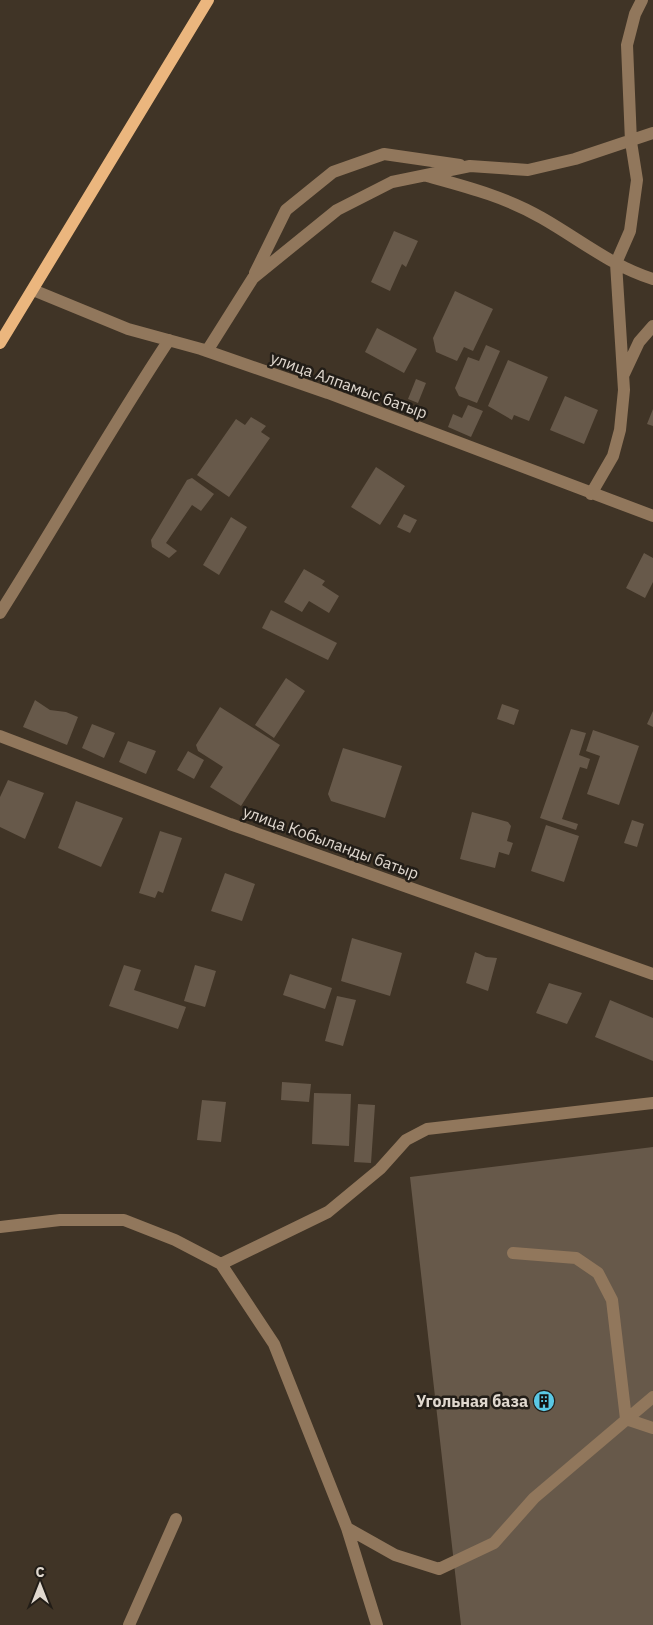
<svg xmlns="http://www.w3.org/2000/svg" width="653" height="1625" font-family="'IBM Plex Sans',sans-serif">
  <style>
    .building { fill: #67594a }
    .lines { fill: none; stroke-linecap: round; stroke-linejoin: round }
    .minor { stroke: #91775c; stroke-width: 12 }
    .major { stroke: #ebb67e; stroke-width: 12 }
    .labels { text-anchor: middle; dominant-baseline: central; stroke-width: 5; stroke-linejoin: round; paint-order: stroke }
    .street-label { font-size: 16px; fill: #e0d8cf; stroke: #221d17 }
    .poi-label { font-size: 16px; font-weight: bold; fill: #e0d8cf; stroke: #221d17; text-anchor: end }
  </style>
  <rect width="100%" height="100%" fill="#403426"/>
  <!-- building -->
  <path class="building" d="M 394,231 L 418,241 L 406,267 L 402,264 L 390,291 L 371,282 Z
    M 455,291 L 493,309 L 473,351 L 464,347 L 457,361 L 436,352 L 433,338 Z
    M 377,328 L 417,349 L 404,373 L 365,352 Z
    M 486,345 L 500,351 L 477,403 L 459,396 L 455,388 L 468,357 L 479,361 Z
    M 508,360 L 548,377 L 529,421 L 514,415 L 512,420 L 488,406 Z
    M 416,379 L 426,383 L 418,403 L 408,399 Z
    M 565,396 L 598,410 L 584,444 L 550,430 Z
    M 468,405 L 483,411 L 471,437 L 448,427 L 453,414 L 462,418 Z
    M 653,409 L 653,426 L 647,424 Z
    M 251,417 L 266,426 L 261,432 L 270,438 L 229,497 L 197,475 L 236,419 L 245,425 Z
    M 376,467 L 405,486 L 380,525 L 351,507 Z
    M 192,478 L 214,494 L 201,511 L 192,505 L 166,543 L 177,551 L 169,558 L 152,547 L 151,540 L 187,480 Z
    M 404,514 L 417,520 L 410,533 L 397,527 Z
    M 231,517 L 247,527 L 219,575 L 203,565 Z
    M 644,553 L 653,558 L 653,582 L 645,598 L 626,588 Z
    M 304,569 L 325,581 L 322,585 L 339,596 L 329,613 L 309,601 L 302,612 L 284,602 Z
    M 271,610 L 337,643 L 328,660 L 262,628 Z
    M 286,678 L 305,691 L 274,738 L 255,725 Z
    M 35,700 L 50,710 L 66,712 L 78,717 L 67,745 L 23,727 Z
    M 502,704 L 519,710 L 514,725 L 497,719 Z
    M 220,707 L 280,745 L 241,806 L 210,787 L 223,767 L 198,751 L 196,745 Z
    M 653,711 L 653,727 L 647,724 Z
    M 92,724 L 115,733 L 104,758 L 82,748 Z
    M 571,729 L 586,733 L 579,755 L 590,759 L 587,769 L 580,767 L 562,819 L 578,824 L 576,830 L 540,818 Z
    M 593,730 L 639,746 L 619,805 L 587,794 L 600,756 L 586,751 Z
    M 128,741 L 156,751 L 146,774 L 119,762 Z
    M 343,748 L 402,766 L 385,818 L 331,801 L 328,794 Z
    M 188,751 L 204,760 L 194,779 L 177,770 Z
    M 8,780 L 44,793 L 25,839 L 0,827 L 0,797 Z
    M 76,801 L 123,818 L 101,867 L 58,848 Z
    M 472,812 L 508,822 L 511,826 L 507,841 L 513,843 L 509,855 L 499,852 L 495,868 L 460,859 Z
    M 632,820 L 644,824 L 637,847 L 624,843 Z
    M 546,825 L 579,836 L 564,882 L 531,871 Z
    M 160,831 L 182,838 L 163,893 L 158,891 L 155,898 L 139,893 Z
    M 225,873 L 255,884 L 242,921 L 211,911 Z
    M 352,938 L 402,953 L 390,996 L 341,981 Z
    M 475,952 L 486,957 L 497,958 L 488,991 L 466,983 Z
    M 124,965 L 141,970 L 134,990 L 186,1007 L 178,1029 L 109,1006 Z
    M 195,965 L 216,971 L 205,1007 L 184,1001 Z
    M 290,974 L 332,988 L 325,1009 L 283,995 Z
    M 549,983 L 582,993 L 567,1024 L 536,1013 Z
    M 337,996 L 356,1000 L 343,1046 L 325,1041 Z
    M 610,1000 L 653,1018 L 653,1061 L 595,1037 Z
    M 282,1082 L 311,1084 L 309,1102 L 281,1100 Z
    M 314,1093 L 351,1094 L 349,1146 L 312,1144 Z
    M 202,1100 L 226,1102 L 221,1142 L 197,1140 Z
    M 358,1104 L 375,1105 L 371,1163 L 354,1162 Z
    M 653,1147 L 653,1625 L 461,1625 L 410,1177 Z"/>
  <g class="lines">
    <!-- minor -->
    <path class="minor" d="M 427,176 C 467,187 506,197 542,218 C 579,239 613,267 653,279
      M 255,273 L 286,210 L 333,172 L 384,154 L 460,165
      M 33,290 L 128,329 L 201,349 L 328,393 L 653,516
      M 207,351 L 253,278 L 337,210 L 392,182 L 470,166 L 528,170 L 575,159 L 653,133
      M 624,374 L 639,342 L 653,326
      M 591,494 L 613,456 L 620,430 L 624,390 L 616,263 L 630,231 L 637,180 L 631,142 L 627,45 L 635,14 L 642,0
      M 0,613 C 57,523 110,429 169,340
      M 0,736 L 230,824 L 653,974
      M 0,1227 L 60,1220 L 124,1220 L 175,1240 L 221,1264 L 274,1344 L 347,1528 L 377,1625
      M 513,1253 L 576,1258 L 598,1273 L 612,1300 L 626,1419 L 653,1428
      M 221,1264 L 328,1212 L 380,1169 L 406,1140 L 427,1129 L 653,1103
      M 347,1528 L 395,1555 L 439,1569 L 494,1543 L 534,1498 L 653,1397
      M 129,1625 L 176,1519"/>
    <!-- major -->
    <path class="major" d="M 0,343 L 208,0"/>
  </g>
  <!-- icons -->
  <defs>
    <g id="building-disc" transform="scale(1.125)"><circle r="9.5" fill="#5ac8e5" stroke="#221d17"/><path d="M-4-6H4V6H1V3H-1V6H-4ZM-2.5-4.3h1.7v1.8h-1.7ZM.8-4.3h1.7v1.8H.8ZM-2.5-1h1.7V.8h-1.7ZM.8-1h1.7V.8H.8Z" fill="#111"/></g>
  </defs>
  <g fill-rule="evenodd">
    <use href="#building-disc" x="544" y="1401"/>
  </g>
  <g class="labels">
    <!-- street labels -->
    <g class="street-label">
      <text transform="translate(349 385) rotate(20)">улица Алпамыс батыр</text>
      <text transform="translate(331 842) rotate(20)">улица Кобыланды батыр</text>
    </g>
    <!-- poi labels -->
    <g class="poi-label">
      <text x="528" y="1401">Угольная база</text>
    </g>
  </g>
  <!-- north arrow -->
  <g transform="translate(40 1585)" stroke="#221d17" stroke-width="4" paint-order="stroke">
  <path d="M0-4L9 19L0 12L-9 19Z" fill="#e0d8cf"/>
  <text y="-8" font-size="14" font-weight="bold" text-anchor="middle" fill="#e0d8cf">С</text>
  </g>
</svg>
